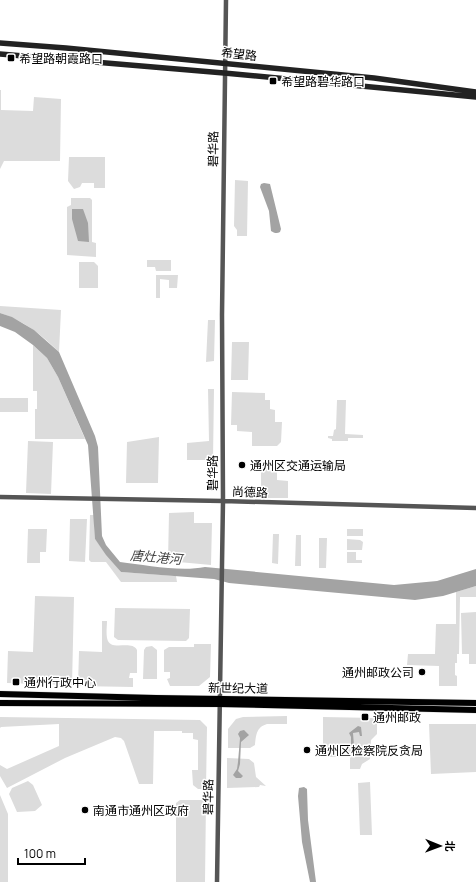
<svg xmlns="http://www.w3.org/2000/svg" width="476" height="882" font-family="Manrope,'Noto Sans SC',sans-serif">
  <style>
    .green { fill: #dcdcdc }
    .water { fill: #a3a3a3 }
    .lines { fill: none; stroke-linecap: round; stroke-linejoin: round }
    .primary-casing { stroke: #dbdbdb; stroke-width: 7 }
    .tertiary { stroke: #555; stroke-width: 4.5 }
    .secondary { stroke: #222; stroke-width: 5.5 }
    .primary { stroke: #000; stroke-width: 6 }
    .poi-dot { fill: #000; stroke: #fff; stroke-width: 1.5 }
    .labels { text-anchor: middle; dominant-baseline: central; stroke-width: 3; stroke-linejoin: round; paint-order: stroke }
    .street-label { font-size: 12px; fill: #000; stroke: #fff }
    .poi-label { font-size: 12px; fill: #000; stroke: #fff; text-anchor: start }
    .water-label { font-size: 13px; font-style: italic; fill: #444; stroke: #fff }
  </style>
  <rect width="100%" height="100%" fill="#fff"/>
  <!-- green -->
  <path class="green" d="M 0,90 L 1,90 L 1,110 L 33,111 L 34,97 L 61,99 L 60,161 L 4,161 L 0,169 Z
    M 69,157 L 105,157 L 105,188 L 94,188 L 94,183 L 82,183 L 80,187 L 74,189 L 68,181 Z
    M 235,180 L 248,181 L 247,236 L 237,236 L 237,230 L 234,226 Z
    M 71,198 L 90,198 L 92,200 L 92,242 L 96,243 L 96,257 L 67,255 L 67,207 L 71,205 Z
    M 147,260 L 171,260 L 171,271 L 156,271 L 155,267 L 147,267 Z
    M 79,262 L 94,262 L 98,266 L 98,288 L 79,288 Z
    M 156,275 L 178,275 L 177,288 L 169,288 L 169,280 L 160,279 L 160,298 L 156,298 Z
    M 0,306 L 61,310 L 59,352 C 42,335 23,320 0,313 Z
    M 208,320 L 215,320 L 214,361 L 206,362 Z
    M 232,342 L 249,342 L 248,380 L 231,380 Z
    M 33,345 L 47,358 L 58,377 L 85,439 L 35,439 L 35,409 L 37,409 L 37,391 L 33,391 Z
    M 208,389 L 214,389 L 213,460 L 187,460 L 187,443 L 209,441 Z
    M 232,392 L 265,393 L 265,400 L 270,400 L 270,409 L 275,410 L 275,422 L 282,422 L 281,442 L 277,446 L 252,446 L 252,432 L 237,431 L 237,425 L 231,425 Z
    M 0,398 L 28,398 L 28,412 L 0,412 Z
    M 337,400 L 346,400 L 345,434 L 363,435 L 363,438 L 348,438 L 348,441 L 332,441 L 332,439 L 328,438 L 328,436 L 333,436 L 334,430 L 336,429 Z
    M 159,437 L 158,483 L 126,483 L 127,442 Z
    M 28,441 L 53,442 L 51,494 L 26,493 Z
    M 261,462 L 277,463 L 277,480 L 288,481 L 288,498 L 261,498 Z
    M 194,512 L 194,523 L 212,523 L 211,565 L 168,561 L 169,513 Z
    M 90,515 L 94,515 L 95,539 L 121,572 L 176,576 L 177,582 L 121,582 L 106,562 L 91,562 L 89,560 Z
    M 70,519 L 87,519 L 85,562 L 69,561 Z
    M 28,529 L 47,529 L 46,552 L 40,552 L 40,563 L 27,563 Z
    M 347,529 L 363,529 L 363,536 L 347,536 Z
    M 273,534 L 279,534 L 278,564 L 272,563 Z
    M 296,535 L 301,535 L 301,566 L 295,566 Z
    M 319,538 L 327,538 L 326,568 L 319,568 Z
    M 347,539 L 360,540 L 363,542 L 362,550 L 347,550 Z
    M 347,552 L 356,552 L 356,560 L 362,560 L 362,563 L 347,563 Z
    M 476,586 L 476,597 L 460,597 L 459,654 L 457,654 L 457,663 L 455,663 L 455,675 L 457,676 L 457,686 L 439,686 L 439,666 L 407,665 L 408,654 L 435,654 L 436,624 L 456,624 L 456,592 Z
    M 35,596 L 74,597 L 72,685 L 7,683 L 8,651 L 33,652 Z
    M 115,608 L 190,609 L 189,638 L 186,641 L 118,640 L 114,637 Z
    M 476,612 L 476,664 L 469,664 L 469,654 L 462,654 L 461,613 Z
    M 102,621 L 107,621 C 107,626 106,632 107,638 C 110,653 131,639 137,650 L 137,673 L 130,673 L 129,678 L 133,678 L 133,687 L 78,686 L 79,651 L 102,652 Z
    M 194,644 L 211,644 L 210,677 L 199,686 L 170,686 L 167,679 L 170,678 L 170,672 L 164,672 L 164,650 L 169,647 L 194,647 Z
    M 152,646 L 157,650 L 157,679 L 143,679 L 144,650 L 146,647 Z
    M 287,716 L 287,724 L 267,724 C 256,727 256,736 255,745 L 250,748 L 228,748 L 228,729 L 236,719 L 243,717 Z
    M 0,717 L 200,720 L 207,727 L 206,789 L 198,789 L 193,785 L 192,770 L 198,770 L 198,740 L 193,739 L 193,733 L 182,733 L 182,731 L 154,731 L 153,784 L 139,784 L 124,741 L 121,738 L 115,737 L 65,758 L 7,788 L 0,776 L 0,765 L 7,769 L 59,746 L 59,724 L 1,727 L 0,728 Z
    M 323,717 L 375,718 L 377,721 L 377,734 L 371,740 L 370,759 L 362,764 L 360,769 L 350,769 L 350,757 L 323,757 Z
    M 429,724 L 476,724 L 476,772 L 431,774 Z
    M 227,758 L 249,759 L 254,763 L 256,777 L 266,786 L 260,785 L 259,787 L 227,788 Z
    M 28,781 L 33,785 L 42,805 L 35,811 L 17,812 L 9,794 L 12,788 Z
    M 370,782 L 372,835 L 360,835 L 358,783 Z
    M 0,795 L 8,814 L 8,882 L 0,882 Z
    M 180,800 L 206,800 L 205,882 L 176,882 L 176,803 Z"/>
  <!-- water -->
  <path class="water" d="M 264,183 L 270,184 L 281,229 L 280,232 C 277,234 274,233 271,231 L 269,211 L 260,187 L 261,184 Z
    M 72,209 L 83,209 L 88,223 L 89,242 L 78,241 L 72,219 Z
    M 0,313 L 12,317 L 34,330 L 59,352 L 95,436 L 98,447 L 102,536 L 106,545 L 120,562 C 145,565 180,572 205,567 L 394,585 L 437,581 L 476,569 L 476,586 L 443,596 L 415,600 L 229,583 L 214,579 L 121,572 L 106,555 L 95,539 L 88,445 L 58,377 L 47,358 L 33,345 L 15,332 L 0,326 Z
    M 358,726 L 361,727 L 362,736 L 360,736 L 359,732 L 353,733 L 354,746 L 338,747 L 338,746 L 351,744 L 351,737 L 349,733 Z
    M 244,730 L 249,735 L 241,742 L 240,764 L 238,771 L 243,776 L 241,778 L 236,778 L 233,775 L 237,769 L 238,762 L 240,738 L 238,734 L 240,731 Z
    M 304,787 L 307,789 L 308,820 L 316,882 L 310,882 L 302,842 L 298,796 L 299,788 Z"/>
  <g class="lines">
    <!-- primary casing -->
    <g class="primary-casing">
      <path id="primary" d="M 0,694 L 156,698 L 476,703
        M 0,703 L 219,704 L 476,710"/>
    </g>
    <!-- tertiary -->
    <path class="tertiary" d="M 0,497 L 223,501 L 476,508
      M 217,882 L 223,501 L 222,315 L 226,0"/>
    <!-- secondary -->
    <path class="secondary" d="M 0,43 L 66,48 L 374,78 L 476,92
      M 0,54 L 224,73 L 476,97"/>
    <!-- primary -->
    <use href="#primary" class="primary"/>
  </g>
  <!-- markers -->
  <g class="poi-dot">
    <rect x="7" y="54" width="8" height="8" rx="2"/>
    <rect x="269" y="77" width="8" height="8" rx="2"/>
    <circle cx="242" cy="465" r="4"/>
    <circle cx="422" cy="672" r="4"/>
    <rect x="12" y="678" width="8" height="8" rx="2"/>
    <rect x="361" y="713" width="8" height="8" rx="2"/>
    <circle cx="307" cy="750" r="4"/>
    <circle cx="85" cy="810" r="4"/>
  </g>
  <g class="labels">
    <!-- street labels -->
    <g class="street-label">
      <text transform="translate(239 54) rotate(6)">希望路</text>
      <text transform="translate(213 149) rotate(-89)">碧华路</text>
      <text transform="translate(212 473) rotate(-90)">碧华路</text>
      <text transform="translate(250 492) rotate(2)">尚德路</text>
      <text transform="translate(238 688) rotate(1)">新世纪大道</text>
      <text transform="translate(208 797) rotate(-89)">碧华路</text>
    </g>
    <!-- poi labels -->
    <g class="poi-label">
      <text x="19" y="58">希望路朝霞路口</text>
      <text x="281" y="81">希望路碧华路口</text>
      <text x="250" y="465">通州区交通运输局</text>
      <text x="414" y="672" text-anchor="end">通州邮政公司</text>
      <text x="24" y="682">通州行政中心</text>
      <text x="373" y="717">通州邮政</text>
      <text x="315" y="750">通州区检察院反贪局</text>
      <text x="93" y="810">南通市通州区政府</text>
    </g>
    <!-- water labels -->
    <g class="water-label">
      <text transform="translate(156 557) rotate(5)">唐灶港河</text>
    </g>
  </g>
  <!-- north arrow -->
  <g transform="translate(440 846) rotate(91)" stroke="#ffffff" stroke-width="3" paint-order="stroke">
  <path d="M0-3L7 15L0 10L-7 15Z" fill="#000000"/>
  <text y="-6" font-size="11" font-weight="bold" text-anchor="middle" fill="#000000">北</text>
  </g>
  <!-- scale -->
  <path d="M18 858v6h67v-6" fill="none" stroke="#000000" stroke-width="2"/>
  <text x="24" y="858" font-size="12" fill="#000000" stroke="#ffffff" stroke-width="3" paint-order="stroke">100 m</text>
</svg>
